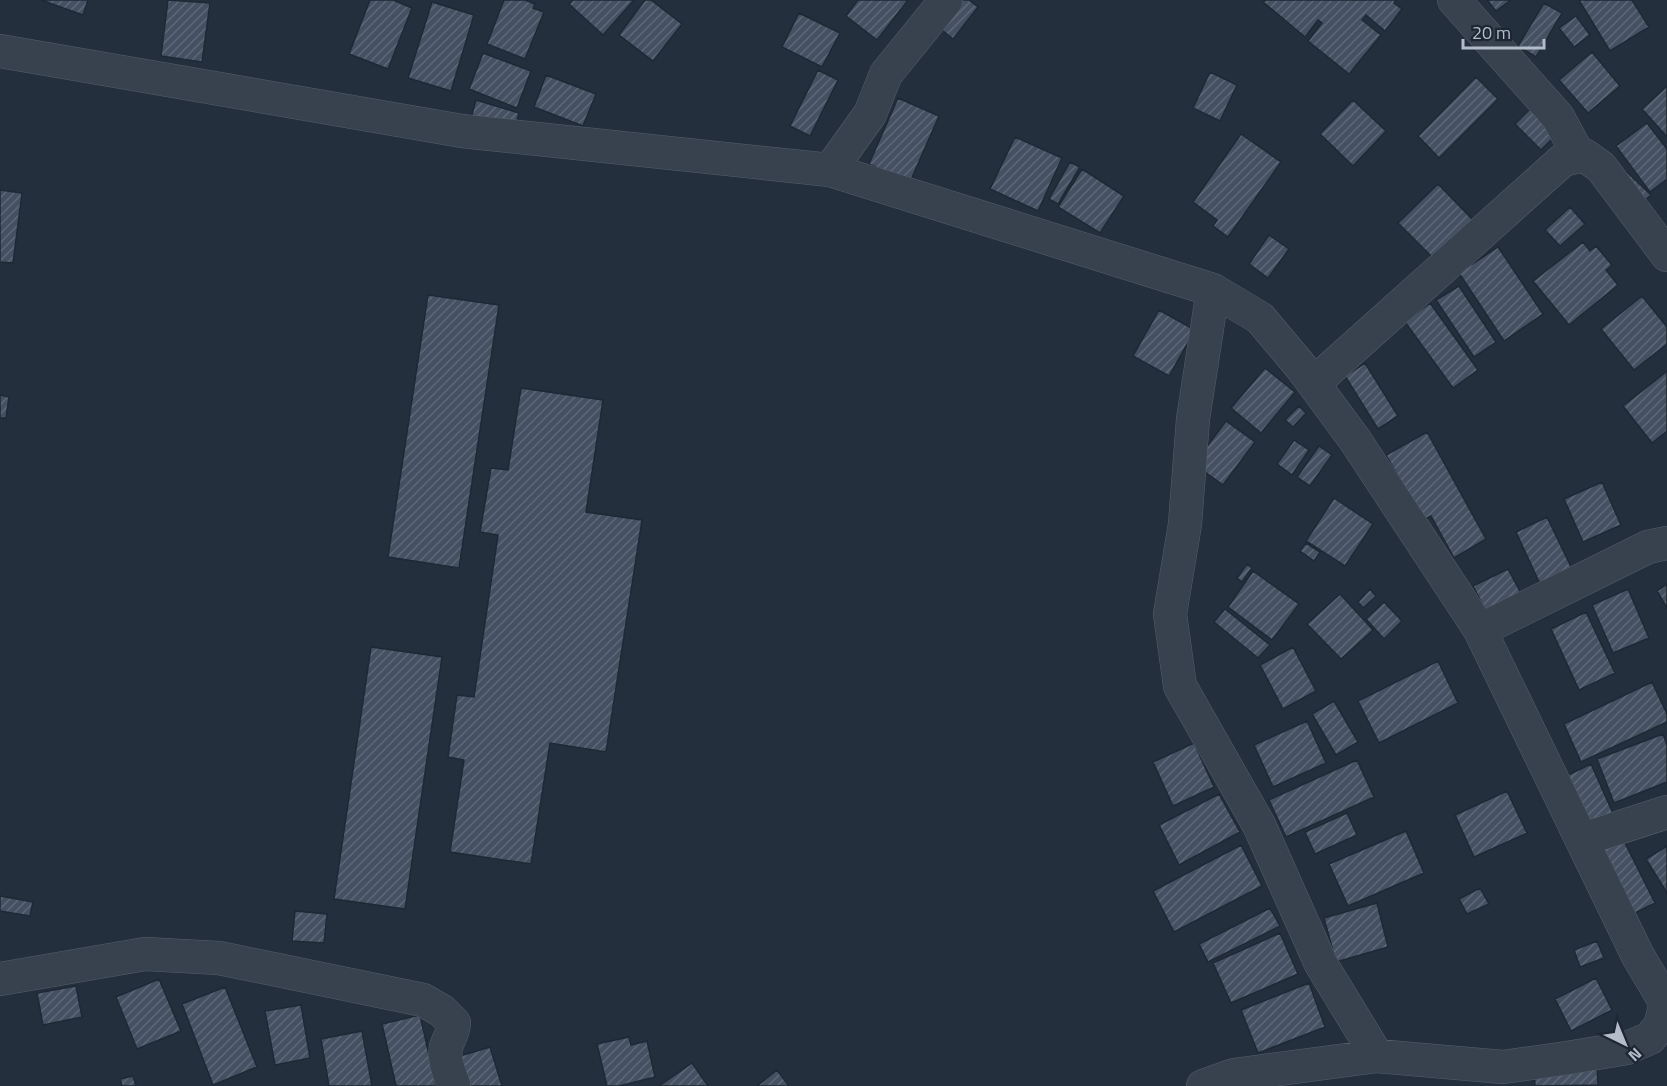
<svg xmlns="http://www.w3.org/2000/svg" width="1667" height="1086" font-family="'Titillium Web',sans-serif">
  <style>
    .building { fill: url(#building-hatch); stroke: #1f2835; stroke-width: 1.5 }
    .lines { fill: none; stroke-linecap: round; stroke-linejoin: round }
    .minor-casing { stroke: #565f6c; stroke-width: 34 }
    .minor { stroke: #38414e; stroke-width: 33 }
  </style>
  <defs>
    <pattern id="building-hatch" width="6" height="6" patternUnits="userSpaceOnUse" patternTransform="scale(1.5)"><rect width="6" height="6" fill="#455162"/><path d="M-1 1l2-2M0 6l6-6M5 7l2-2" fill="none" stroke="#5d6877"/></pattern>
  </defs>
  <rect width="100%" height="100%" fill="#242f3e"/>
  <!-- building -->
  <path class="building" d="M 41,0 L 88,0 L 83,15 Z
    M 168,0 L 210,3 L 202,62 L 161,56 Z
    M 370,0 L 393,0 L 412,8 L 388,69 L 349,54 Z
    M 504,0 L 525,0 L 535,4 L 533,8 L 544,12 L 525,59 L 487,44 Z
    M 573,0 L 634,0 L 603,35 L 569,4 Z
    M 645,0 L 651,0 L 682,24 L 653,61 L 619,35 Z
    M 858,0 L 908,0 L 877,40 L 846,16 Z
    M 957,0 L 969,0 L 978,7 L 953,39 L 937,26 Z
    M 1266,0 L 1396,0 L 1394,3 L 1402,9 L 1385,31 L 1366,15 L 1362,20 L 1381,35 L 1349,74 L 1308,41 L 1322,23 L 1318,20 L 1305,37 L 1263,2 Z
    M 1487,0 L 1511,0 L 1496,11 Z
    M 1579,0 L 1632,0 L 1649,27 L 1610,51 Z
    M 432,2 L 474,15 L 451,91 L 408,78 Z
    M 1544,3 L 1562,13 L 1536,57 L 1518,46 Z
    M 799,13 L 840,33 L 822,67 L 782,47 Z
    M 1576,16 L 1590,35 L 1574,47 L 1559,28 Z
    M 1592,52 L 1620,86 L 1588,113 L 1559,80 Z
    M 483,53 L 531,71 L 517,108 L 469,89 Z
    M 818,70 L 838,80 L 810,136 L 790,126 Z
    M 1210,72 L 1237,85 L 1220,121 L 1193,108 Z
    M 546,75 L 596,94 L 583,126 L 534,107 Z
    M 1476,77 L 1498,99 L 1439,158 L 1418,136 Z
    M 1667,86 L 1667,137 L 1642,109 Z
    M 898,98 L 939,116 L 910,182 L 869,164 Z
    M 476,100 L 519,113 L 514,131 L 471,118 Z
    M 1353,100 L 1386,131 L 1353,166 L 1320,134 Z
    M 1530,109 L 1556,135 L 1541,150 L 1515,124 Z
    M 1647,123 L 1667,149 L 1667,179 L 1650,192 L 1616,146 Z
    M 1241,134 L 1281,162 L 1228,237 L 1213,226 L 1217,220 L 1193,202 Z
    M 1015,137 L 1062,158 L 1038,211 L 990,189 Z
    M 1070,162 L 1080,167 L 1058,204 L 1049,199 Z
    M 1082,169 L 1124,196 L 1100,233 L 1058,207 Z
    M 1627,172 L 1651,195 L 1637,206 L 1616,182 Z
    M 1438,184 L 1473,220 L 1433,258 L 1398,223 Z
    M 0,190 L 22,193 L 13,263 L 0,262 Z
    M 1570,207 L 1585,224 L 1560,246 L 1545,230 Z
    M 1269,235 L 1289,249 L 1268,278 L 1249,264 Z
    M 1583,242 L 1590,251 L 1596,246 L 1612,265 L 1606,270 L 1618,285 L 1569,325 L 1533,281 Z
    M 1498,247 L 1543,314 L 1504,341 L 1459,273 Z
    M 1459,286 L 1496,342 L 1474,357 L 1436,300 Z
    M 428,295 L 499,305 L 459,568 L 388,557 Z
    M 1642,296 L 1667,327 L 1667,344 L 1634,370 L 1601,329 Z
    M 1430,303 L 1478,370 L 1453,388 L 1405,322 Z
    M 1159,310 L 1195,330 L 1169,376 L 1133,356 Z
    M 1365,363 L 1398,416 L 1378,429 L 1345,376 Z
    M 1265,368 L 1295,392 L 1261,433 L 1231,408 Z
    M 1667,371 L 1667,431 L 1652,443 L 1623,406 Z
    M 521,388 L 603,400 L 586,512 L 642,520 L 606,752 L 550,743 L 531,864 L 450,852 L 464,760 L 448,757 L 457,695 L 474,697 L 498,535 L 480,532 L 491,468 L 508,470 Z
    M 0,395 L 9,397 L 6,418 L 0,418 Z
    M 1299,406 L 1306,413 L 1293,427 L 1285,420 Z
    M 1226,421 L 1255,442 L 1223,485 L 1194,464 Z
    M 1427,432 L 1486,539 L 1454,558 L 1431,516 L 1423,520 L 1386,455 Z
    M 1294,440 L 1309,450 L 1292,475 L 1277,464 Z
    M 1319,446 L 1332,455 L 1310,486 L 1297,477 Z
    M 1602,482 L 1621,525 L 1583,542 L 1564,499 Z
    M 1334,498 L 1373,524 L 1345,566 L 1306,541 Z
    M 1547,517 L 1572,569 L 1540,584 L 1516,532 Z
    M 1306,543 L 1320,552 L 1314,561 L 1300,551 Z
    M 1247,564 L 1252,568 L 1242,582 L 1237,578 Z
    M 1508,569 L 1523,597 L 1488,615 L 1473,586 Z
    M 1253,571 L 1299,604 L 1272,640 L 1228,607 Z
    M 1667,584 L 1667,608 L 1657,591 Z
    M 1370,589 L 1376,596 L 1363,608 L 1358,602 Z
    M 1628,589 L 1649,638 L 1613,653 L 1592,605 Z
    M 1340,594 L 1373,630 L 1341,659 L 1307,624 Z
    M 1384,602 L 1402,621 L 1384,639 L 1366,619 Z
    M 1225,609 L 1270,645 L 1258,658 L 1214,622 Z
    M 1586,612 L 1615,673 L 1579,690 L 1551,629 Z
    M 371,647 L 442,657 L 405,909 L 334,899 Z
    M 1293,647 L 1316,691 L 1283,709 L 1260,665 Z
    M 1438,661 L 1458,703 L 1379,743 L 1358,701 Z
    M 1652,682 L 1667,714 L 1667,722 L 1581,762 L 1564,724 Z
    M 1334,701 L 1358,742 L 1336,755 L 1312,714 Z
    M 1307,721 L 1326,763 L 1273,787 L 1254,745 Z
    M 1663,734 L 1667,745 L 1667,782 L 1614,803 L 1597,759 Z
    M 1194,743 L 1214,787 L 1173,806 L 1153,762 Z
    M 1357,760 L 1374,797 L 1286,837 L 1269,800 Z
    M 1591,764 L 1616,820 L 1594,831 L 1568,775 Z
    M 1507,791 L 1527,833 L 1474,857 L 1455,815 Z
    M 1219,794 L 1240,832 L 1179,865 L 1159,825 Z
    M 1347,813 L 1357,835 L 1315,854 L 1305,832 Z
    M 1406,831 L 1424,873 L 1348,906 L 1329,864 Z
    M 1623,839 L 1655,903 L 1635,913 L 1603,849 Z
    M 1241,845 L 1262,886 L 1174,932 L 1153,891 Z
    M 1667,846 L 1667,893 L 1646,859 Z
    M 1480,888 L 1489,904 L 1467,914 L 1459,899 Z
    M 0,896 L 33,902 L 30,916 L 0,911 Z
    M 1377,903 L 1388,947 L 1336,962 L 1324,918 Z
    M 1270,908 L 1280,926 L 1208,962 L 1199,944 Z
    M 295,911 L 327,914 L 324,943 L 292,941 Z
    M 1280,933 L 1298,974 L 1231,1003 L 1213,963 Z
    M 1597,941 L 1604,958 L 1580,967 L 1574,950 Z
    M 1596,978 L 1612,1010 L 1571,1031 L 1555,999 Z
    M 159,979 L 181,1031 L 137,1049 L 116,997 Z
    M 1309,983 L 1325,1027 L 1258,1053 L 1241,1010 Z
    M 76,986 L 82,1017 L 43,1025 L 37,993 Z
    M 225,987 L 257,1067 L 213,1085 L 182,1004 Z
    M 301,1005 L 310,1058 L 275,1065 L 265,1011 Z
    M 420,1015 L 436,1086 L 396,1086 L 382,1024 Z
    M 362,1031 L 372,1086 L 329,1086 L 321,1039 Z
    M 629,1037 L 631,1045 L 647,1041 L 655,1077 L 619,1086 L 607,1086 L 597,1044 Z
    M 490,1047 L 502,1086 L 459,1086 L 450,1059 Z
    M 692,1063 L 708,1086 L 659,1086 Z
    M 1597,1064 L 1598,1085 L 1535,1086 L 1534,1067 Z
    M 777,1070 L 789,1086 L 757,1086 Z
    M 133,1076 L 136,1086 L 122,1086 L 120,1079 Z"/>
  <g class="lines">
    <!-- minor casing -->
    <g class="minor-casing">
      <path id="minor" d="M 1454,0 L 1558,117 L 1579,156
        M 0,51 L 462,131 L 830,170 L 1213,290 L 1260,318 L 1302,368 L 1355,440 L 1480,630 L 1638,956 L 1667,1005
        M 830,170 L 870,114 L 886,74 L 946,0
        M 1213,290 L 1193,419 L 1185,524 L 1170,614 L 1180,686 L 1259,825 L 1321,964 L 1377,1056
        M 1314,383 L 1563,160 L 1584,155 L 1601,167 L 1667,255
        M 1480,630 L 1648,547 L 1667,543
        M 1584,839 L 1667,812
        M 0,979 L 145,954 L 219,958 L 423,1000 L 442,1011 L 454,1023 C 453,1033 449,1038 446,1047 C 443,1060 450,1074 454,1086
        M 1203,1086 L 1234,1075 L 1377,1056 L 1503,1067 L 1567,1058 L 1627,1048 L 1650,1038 L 1660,1026 L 1666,1003"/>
    </g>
    <!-- minor -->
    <use href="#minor" class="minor"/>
  </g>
  <!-- north arrow -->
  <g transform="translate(1625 1044) rotate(137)" stroke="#1d2633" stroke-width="4.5" paint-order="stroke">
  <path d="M0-4.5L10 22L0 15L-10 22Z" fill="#b4bcc9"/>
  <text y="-9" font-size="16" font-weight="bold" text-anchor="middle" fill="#b4bcc9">N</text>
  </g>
  <!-- scale -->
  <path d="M1463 39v9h81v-9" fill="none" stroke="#b4bcc9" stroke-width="3"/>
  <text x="1472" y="39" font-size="18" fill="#b4bcc9" stroke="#1d2633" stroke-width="4.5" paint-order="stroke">20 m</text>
</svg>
